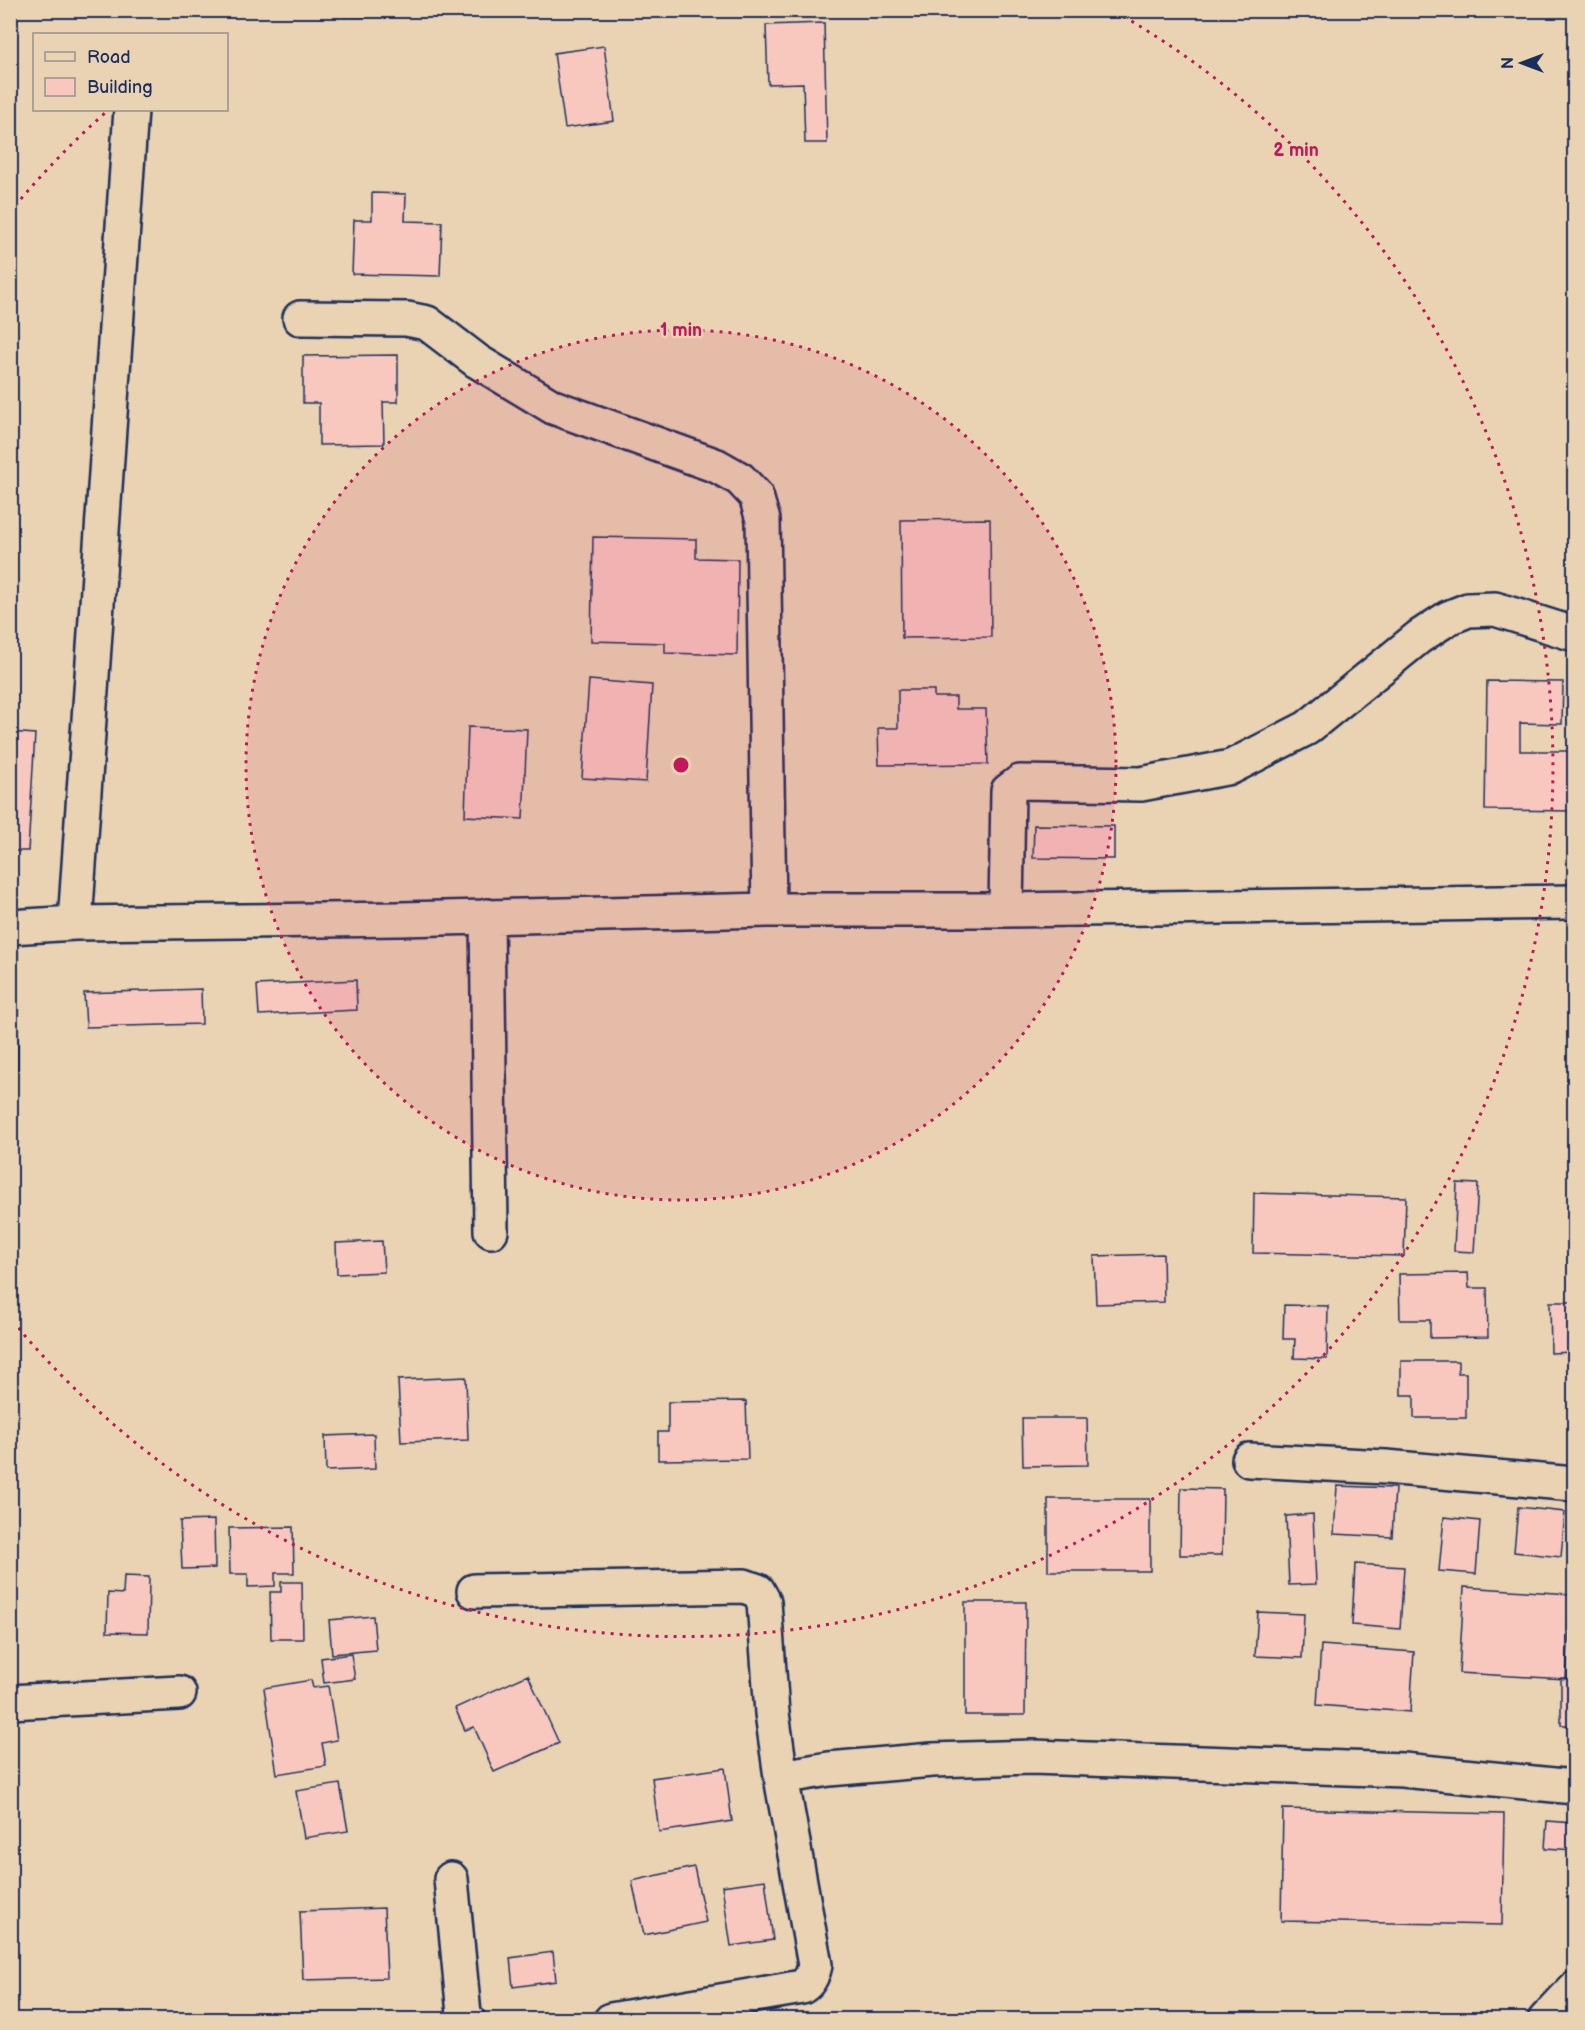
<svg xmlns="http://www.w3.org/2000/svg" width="1585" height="2030" font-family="'Balsamiq Sans',sans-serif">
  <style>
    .building { fill: #f8c8bf; stroke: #1b2f5e; stroke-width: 1.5 }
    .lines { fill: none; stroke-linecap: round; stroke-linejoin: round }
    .minor-casing { stroke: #1b2f5e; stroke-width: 38 }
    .minor { stroke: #e9d3b2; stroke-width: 33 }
    .ring { fill: none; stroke: #c2185b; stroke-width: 3; stroke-dasharray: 3 6 }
    .centre { fill: #c2185b; stroke: #e9d3b2; stroke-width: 3 }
    .ring-label { font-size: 18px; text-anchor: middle; font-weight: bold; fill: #c2185b; stroke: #e9d3b2; stroke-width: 5; stroke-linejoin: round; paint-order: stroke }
  </style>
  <rect width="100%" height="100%" fill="#e9d3b2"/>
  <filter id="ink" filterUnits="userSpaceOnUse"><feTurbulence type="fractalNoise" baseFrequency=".0167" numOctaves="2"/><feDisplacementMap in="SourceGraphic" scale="12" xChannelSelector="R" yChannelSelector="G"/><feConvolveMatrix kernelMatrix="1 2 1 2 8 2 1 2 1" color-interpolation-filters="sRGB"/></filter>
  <g filter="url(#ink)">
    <!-- building -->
    <path class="building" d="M 344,10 L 369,10 L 369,17 L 344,16 Z
      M 824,23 L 827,143 L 805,143 L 803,83 L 768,84 L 766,25 Z
      M 604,46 L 614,121 L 565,128 L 554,53 Z
      M 372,193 L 406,194 L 405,221 L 442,222 L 440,276 L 352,274 L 354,220 L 372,220 Z
      M 398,355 L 398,402 L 383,402 L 384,444 L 319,445 L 319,403 L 303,403 L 303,356 Z
      M 990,519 L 991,637 L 902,638 L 901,520 Z
      M 593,537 L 696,539 L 696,558 L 738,559 L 737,655 L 665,653 L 665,643 L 591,641 Z
      M 589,680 L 652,685 L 646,782 L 582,778 Z
      M 1487,681 L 1563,682 L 1562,724 L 1520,723 L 1520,751 L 1574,751 L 1574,811 L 1485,810 Z
      M 898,690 L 934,690 L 934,697 L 956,697 L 956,709 L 986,709 L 988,764 L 879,765 L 878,728 L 898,728 Z
      M 468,727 L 527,729 L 523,819 L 465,816 Z
      M 10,732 L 35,734 L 28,851 L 10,851 Z
      M 1034,825 L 1114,826 L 1114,859 L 1033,858 Z
      M 10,950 L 18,951 L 18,1069 L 10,1069 Z
      M 356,980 L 357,1010 L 259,1015 L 257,985 Z
      M 201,989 L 202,1024 L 86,1027 L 84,993 Z
      M 1457,1183 L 1478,1184 L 1474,1252 L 1454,1251 Z
      M 1254,1193 L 1406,1197 L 1404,1256 L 1253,1253 Z
      M 382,1241 L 384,1272 L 337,1274 L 336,1243 Z
      M 1163,1254 L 1164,1302 L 1096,1304 L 1094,1256 Z
      M 1468,1273 L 1469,1288 L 1487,1288 L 1488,1337 L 1430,1338 L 1430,1320 L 1400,1320 L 1399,1274 Z
      M 1550,1302 L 1574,1302 L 1574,1352 L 1551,1353 Z
      M 1284,1305 L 1328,1306 L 1327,1359 L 1294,1358 L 1295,1339 L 1283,1339 Z
      M 1401,1361 L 1458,1361 L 1458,1373 L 1466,1373 L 1466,1418 L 1414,1418 L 1414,1395 L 1401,1395 Z
      M 466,1377 L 468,1440 L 401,1442 L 398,1380 Z
      M 746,1401 L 748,1459 L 658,1460 L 658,1432 L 668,1432 L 668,1402 Z
      M 1022,1418 L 1087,1418 L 1088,1465 L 1023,1466 Z
      M 374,1434 L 375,1469 L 326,1471 L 325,1436 Z
      M 1337,1486 L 1395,1488 L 1392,1537 L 1334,1534 Z
      M 1181,1488 L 1223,1489 L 1222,1555 L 1180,1555 Z
      M 1048,1499 L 1150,1499 L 1150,1571 L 1048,1571 Z
      M 1518,1507 L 1565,1512 L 1561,1557 L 1514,1552 Z
      M 1313,1514 L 1316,1584 L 1289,1585 L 1286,1516 Z
      M 1444,1517 L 1480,1521 L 1476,1574 L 1439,1571 Z
      M 214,1520 L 215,1568 L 182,1569 L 180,1521 Z
      M 293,1527 L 294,1573 L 275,1573 L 275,1586 L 248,1587 L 248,1574 L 230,1574 L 229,1528 Z
      M 1355,1564 L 1404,1567 L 1400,1629 L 1352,1625 Z
      M 124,1576 L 149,1577 L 148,1633 L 107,1632 L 108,1593 L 123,1594 Z
      M 281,1582 L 302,1582 L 303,1639 L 271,1639 L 270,1592 L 281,1592 Z
      M 1464,1587 L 1571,1594 L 1566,1679 L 1459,1673 Z
      M 965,1602 L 1026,1602 L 1025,1715 L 965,1715 Z
      M 1258,1612 L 1304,1614 L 1302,1658 L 1255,1656 Z
      M 373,1616 L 376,1650 L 332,1654 L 329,1620 Z
      M 1321,1645 L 1414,1652 L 1410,1712 L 1317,1705 Z
      M 351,1654 L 355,1679 L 324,1683 L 321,1658 Z
      M 528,1675 L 559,1743 L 494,1772 L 474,1727 L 465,1730 L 455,1708 Z
      M 1561,1678 L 1574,1678 L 1574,1725 L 1561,1725 Z
      M 311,1680 L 313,1688 L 328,1686 L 337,1740 L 322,1743 L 326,1766 L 277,1774 L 264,1688 Z
      M 725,1768 L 732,1821 L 659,1832 L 652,1778 Z
      M 340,1784 L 348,1831 L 304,1838 L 296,1791 Z
      M 1283,1809 L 1504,1814 L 1502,1925 L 1281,1921 Z
      M 1547,1821 L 1574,1823 L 1574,1850 L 1545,1848 Z
      M 694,1867 L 706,1922 L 644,1935 L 632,1881 Z
      M 765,1880 L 773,1940 L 731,1946 L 722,1886 Z
      M 384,1908 L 387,1978 L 303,1980 L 300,1911 Z
      M 553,1952 L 556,1981 L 513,1987 L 510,1958 Z"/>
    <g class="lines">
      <!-- minor casing -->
      <g class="minor-casing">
        <path id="minor" d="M 300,318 L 407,319 L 427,323 L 477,361 L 553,407 L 717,466 L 740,479 L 756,496 L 763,520 L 769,910
          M 1006,910 L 1008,791 L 1020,782 L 1141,784 L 1231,767 L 1307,728 L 1419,637 L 1448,618 L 1468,610 L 1495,609 L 1574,634
          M 487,916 L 491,1231
          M 75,923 L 131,110
          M 10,927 L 75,923 L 400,919 L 769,910 L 1006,910 L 1574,902
          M 1249,1460 L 1386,1467 L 1574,1484
          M 474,1591 L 744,1586 L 758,1591 L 764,1602 L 772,1713 L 781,1777
          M 10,1702 L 179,1693
          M 451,1879 L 464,2014 L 468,2020
          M 611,2020 L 802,1987 C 810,1982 813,1975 815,1965 L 781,1777 L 829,1769 L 932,1760 L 1032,1757 L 1403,1770 L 1574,1787
          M 1545,2020 L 1574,1989"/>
      </g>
      <!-- minor -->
      <use href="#minor" class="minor"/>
    </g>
  </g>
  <!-- distance rings -->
  <circle cx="681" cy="765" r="435" fill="#c2185b" fill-opacity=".12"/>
  <g class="ring">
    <circle cx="681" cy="765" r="435"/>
    <path d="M15 206A870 870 0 0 1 105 113M1116 12A870 870 0 1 1 15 1324"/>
  </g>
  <circle cx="681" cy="765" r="9" class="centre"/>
  <g class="ring-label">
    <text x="1296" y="156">2 min</text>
    <text x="681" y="336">1 min</text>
  </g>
  <!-- margin -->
  <rect width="1585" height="2030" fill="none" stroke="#e9d3b2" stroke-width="36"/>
  <rect x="18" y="18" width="1549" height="1994" fill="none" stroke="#1b2f5e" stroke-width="2" filter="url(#ink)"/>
  <!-- legend -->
  <rect x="33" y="33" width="195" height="78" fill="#e9d3b2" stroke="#979190" stroke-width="1.5"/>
  <rect x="45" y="52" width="30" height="9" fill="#e9d3b2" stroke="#979190" stroke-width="1.5"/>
  <text x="87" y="63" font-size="18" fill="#1b2f5e">Road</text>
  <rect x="45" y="78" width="30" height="18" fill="#f8c8bf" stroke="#979190" stroke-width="1.5"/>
  <text x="87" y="93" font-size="18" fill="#1b2f5e">Building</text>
  <!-- north arrow -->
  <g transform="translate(1522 63) rotate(270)" stroke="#e9d3b2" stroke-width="4.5" paint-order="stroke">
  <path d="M0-4.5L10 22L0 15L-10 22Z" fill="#1b2f5e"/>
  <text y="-9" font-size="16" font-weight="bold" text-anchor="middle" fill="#1b2f5e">N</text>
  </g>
</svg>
